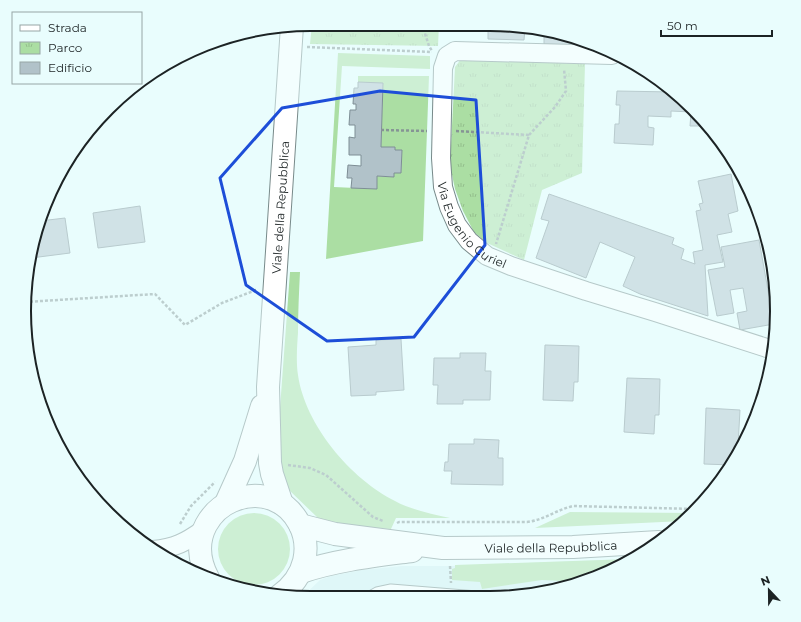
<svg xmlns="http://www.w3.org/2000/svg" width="801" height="622" font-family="Montserrat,sans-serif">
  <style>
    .built { fill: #d3f0f1 }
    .green { fill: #abdea3 }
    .park { fill: url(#park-tufts) }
    .building { fill: #b1c2c9; stroke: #7e8e95 }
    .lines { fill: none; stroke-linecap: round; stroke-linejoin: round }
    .service-casing { stroke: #788a8a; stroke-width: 11 }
    .minor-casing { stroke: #788a8a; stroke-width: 20 }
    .tertiary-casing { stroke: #788a8a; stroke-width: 24 }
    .path { stroke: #869495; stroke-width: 2.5; stroke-dasharray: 3 2; stroke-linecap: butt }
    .service { stroke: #fff; stroke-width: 9 }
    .minor { stroke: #fff; stroke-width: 18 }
    .tertiary { stroke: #fff; stroke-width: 22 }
    .marked { fill: none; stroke: #1d4ed8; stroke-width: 3; stroke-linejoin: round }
    .labels { text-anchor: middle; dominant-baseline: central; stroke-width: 3; stroke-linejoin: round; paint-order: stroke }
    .street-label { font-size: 12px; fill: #1c2324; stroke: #e9fdfd }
    .rim { fill: none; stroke: #1c2324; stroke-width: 2 }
  </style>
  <defs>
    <pattern id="park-tufts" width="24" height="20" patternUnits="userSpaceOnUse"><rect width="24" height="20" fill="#abdea3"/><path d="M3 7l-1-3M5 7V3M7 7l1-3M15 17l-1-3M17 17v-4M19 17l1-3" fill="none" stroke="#93be8c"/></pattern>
  </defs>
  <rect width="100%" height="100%" fill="#e9fdfd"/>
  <!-- built -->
  <path class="built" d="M 630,559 L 582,583 L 527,596 L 303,596 L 320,580 L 331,576 L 362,570 L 402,566 L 450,566 Z"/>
  <!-- green -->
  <path class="green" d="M 338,53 L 430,56 L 430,69 L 342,66 L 334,187 L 377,189 L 377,176 L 393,177 L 394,173 L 401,173 L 402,150 L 395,150 L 395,147 L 381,147 L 383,84 L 358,82 L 358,76 L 429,76 L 423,241 L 326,259 Z
    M 290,272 L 300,272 C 299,292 298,312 298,333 C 297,347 296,362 298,375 C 305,425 351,479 395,501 C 411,510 433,514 450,518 L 396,518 L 391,529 L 348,527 L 319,519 L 289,490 L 278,471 L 278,435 Z
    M 570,512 L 694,513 L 684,521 L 535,528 Z
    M218 549a36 36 0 1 1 72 0a36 36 0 1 1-72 0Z
    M 630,559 L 583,582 L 542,580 L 482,589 L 480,582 L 452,580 L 452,569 L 455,568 L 455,565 Z"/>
  <!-- park -->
  <path class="park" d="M 312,24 L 439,24 L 438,46 L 310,44 Z
    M 461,59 L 585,64 L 582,173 L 542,190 L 524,260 L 487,243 L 474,232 L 463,211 L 455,189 L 450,165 L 455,67 Z"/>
  <!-- building -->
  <path class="building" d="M 488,25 L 509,25 L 525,28 L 524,40 L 488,39 Z
    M 544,32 L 582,39 L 586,41 L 576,41 L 576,45 L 544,44 Z
    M 358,82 L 383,83 L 381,147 L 395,147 L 395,150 L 402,150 L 401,173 L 394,173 L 394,177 L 377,176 L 377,189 L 351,188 L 352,178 L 347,178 L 348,165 L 361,166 L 361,155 L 349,155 L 349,137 L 355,138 L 355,125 L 349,125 L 350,110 L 356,110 L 356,104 L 353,104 L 354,88 L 358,88 Z
    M 617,91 L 673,92 L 705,126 L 690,126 L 691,112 L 671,111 L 671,117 L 648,116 L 648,127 L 654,128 L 653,145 L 614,143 L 615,124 L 619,124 L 620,105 L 616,105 Z
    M 731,174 L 738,211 L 728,214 L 732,232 L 717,235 L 723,262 L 705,265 L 708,316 L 640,294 L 623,286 L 635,257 L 600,242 L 586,278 L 536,258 L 549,221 L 541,219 L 549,194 L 674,238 L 672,244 L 684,249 L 681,259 L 695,264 L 693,252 L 703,250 L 696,211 L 701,210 L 699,204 L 703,203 L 698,181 Z
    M 140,206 L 145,242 L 98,248 L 93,213 Z
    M 65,218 L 70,253 L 31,258 L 34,237 L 40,221 Z
    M 759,240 L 774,324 L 740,330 L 737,313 L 747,311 L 743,288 L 730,290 L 734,313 L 717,316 L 708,270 L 725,267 L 721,247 Z
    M 401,339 L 404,390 L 376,392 L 376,395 L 351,396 L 348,347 L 376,345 L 376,340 Z
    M 545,345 L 579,346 L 578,382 L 574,382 L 573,401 L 543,400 Z
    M 460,353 L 486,353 L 485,371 L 491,371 L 490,400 L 463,400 L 463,404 L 437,404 L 438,385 L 433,385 L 434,358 L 460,358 Z
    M 627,378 L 660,379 L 659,415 L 655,415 L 654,434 L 624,432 Z
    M 706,408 L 740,410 L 738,446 L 734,446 L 734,461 L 732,465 L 704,464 Z
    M 474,439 L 499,440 L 498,458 L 503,458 L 503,485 L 451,484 L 452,471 L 444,471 L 445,462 L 448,462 L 449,444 L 474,444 Z"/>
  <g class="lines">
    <!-- service casing -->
    <g class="service-casing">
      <path id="service" d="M 370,596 L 377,592 L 391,589 L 477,596"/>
    </g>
    <!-- minor casing -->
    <g class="minor-casing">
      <g id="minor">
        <path id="s1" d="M 612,55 L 455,51 L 447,56 L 443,68 L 441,158 L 443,187 L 449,207 L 457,225 L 469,241 L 487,256 L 511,266 L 586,291 L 655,312 L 773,350"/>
        <path d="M 153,550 C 175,548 186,542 203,530"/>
      </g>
    </g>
    <!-- tertiary casing -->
    <g class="tertiary-casing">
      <g id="tertiary">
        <path d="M 226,503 L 245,461 L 262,406"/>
        <path id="s2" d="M 282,504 L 272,474 L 270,463 L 268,387 L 292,26"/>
        <path id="s3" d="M 300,525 L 335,534 L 443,548 L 573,547 L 659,542"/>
        <path d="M 301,572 C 337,560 374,556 412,551"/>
        <path d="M 208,578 C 199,561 197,542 206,525 C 212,514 220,506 232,501 C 292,475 336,556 279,596"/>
      </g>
    </g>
    <!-- path -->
    <path class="path" d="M 422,24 L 429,46 L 432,51
      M 307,47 L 432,52
      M 381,130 L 427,131
      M 456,131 L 529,135 L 496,244
      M 529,135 L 555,107 L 566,91 L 564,69
      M 25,302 L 155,294 L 185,325 L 222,303 L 256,290
      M 288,465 L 310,468 L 326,475 L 373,517 L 383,521
      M 397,523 L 399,522 L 527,522 C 544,520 556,510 573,506 L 697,509
      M 180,524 L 191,506 L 215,482
      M 450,566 L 451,583"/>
    <!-- service -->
    <use href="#service" class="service"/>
    <!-- minor -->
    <use href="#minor" class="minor"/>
    <!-- tertiary -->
    <use href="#tertiary" class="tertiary"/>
  </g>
  <!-- marked area -->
  <path d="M0 0H801V622H0ZM 380,91 L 476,100 L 485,245 L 414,337 L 327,341 L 246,285 L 220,178 L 282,108 Z" fill="#e9fdfd" fill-opacity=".55" fill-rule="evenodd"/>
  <path class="marked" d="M 380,91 L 476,100 L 485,245 L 414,337 L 327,341 L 246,285 L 220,178 L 282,108 Z"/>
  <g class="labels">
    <!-- street labels -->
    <g class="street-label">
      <text stroke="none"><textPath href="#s2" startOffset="299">Viale della Repubblica</textPath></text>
      <text stroke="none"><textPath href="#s1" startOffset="348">Via Eugenio Curiel</textPath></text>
      <text stroke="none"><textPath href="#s3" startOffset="253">Viale della Repubblica</textPath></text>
    </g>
  </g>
  <!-- crop -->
  <path d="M0 0H801V622H0ZM311 31H490A280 280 0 0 1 770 311V311A280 280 0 0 1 490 591H311A280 280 0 0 1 31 311V311A280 280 0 0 1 311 31Z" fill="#e9fdfd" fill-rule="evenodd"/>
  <path class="rim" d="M311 31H490A280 280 0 0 1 770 311V311A280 280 0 0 1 490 591H311A280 280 0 0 1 31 311V311A280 280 0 0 1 311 31Z"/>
  <!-- legend -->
  <rect x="12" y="12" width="130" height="72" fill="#e9fdfd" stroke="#97a6a6"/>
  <rect x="20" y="25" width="20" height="6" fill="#ffffff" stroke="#97a6a6"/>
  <text x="48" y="32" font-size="12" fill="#1c2324">Strada</text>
  <rect x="20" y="42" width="20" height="12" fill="url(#park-tufts)" stroke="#97a6a6"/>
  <text x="48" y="52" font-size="12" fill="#1c2324">Parco</text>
  <rect x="20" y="62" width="20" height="12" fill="#b1c2c9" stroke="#97a6a6"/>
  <text x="48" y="72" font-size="12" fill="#1c2324">Edificio</text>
  <!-- north arrow -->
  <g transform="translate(769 590) rotate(338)" stroke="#e9fdfd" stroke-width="3" paint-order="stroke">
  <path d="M0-3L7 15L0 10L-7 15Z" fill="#1c2324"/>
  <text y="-6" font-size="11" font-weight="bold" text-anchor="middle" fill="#1c2324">N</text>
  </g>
  <!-- scale -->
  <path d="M661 30v6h111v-6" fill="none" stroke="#1c2324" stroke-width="2"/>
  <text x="667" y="30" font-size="12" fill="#1c2324" stroke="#e9fdfd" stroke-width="3" paint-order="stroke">50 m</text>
</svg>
